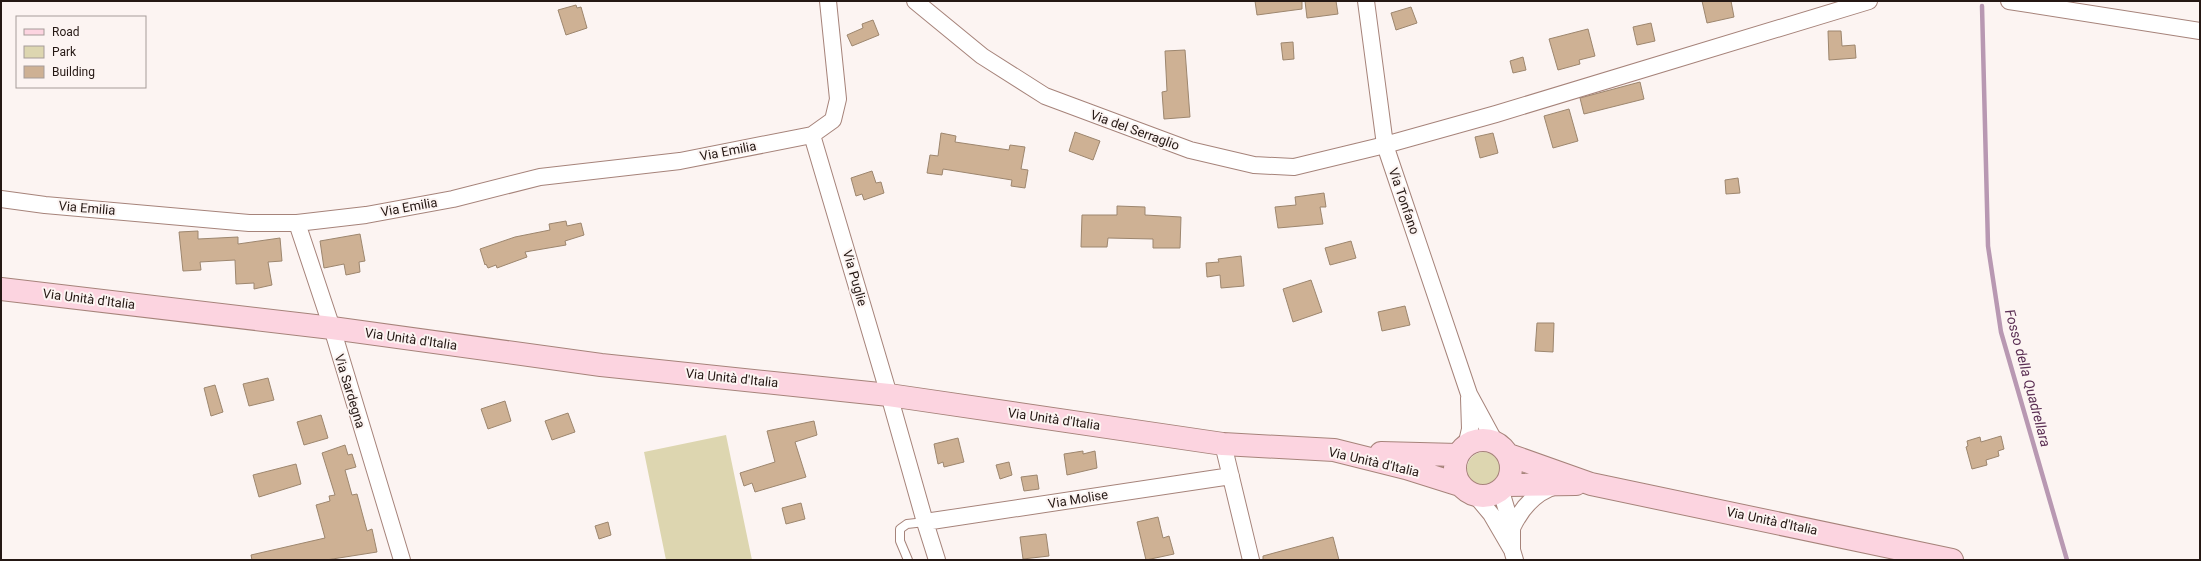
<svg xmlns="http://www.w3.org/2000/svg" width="2201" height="561" font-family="Roboto,sans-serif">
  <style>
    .green { fill: #ddd6b0 }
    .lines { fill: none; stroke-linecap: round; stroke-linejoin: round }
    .stream { stroke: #b898b2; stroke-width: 4.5 }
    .building { fill: #ceb194; stroke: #9d866e }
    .service-casing { stroke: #a6837a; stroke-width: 10 }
    .minor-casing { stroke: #a6837a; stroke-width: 18 }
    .secondary-casing { stroke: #a6837a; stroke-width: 24 }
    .service { stroke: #fff; stroke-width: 8 }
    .minor { stroke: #fff; stroke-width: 16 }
    .secondary { stroke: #fcd4e0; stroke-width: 22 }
    .labels { text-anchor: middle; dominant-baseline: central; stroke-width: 4; stroke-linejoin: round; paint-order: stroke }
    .street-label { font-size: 13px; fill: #251814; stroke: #fcf4f2 }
    .water-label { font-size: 14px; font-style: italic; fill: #5b2f54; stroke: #fcf4f2 }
  </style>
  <rect width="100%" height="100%" fill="#fcf4f2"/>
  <!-- green -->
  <path class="green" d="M 726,435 L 752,560 L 666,560 L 644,452 Z
    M1467 469a17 17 0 1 1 34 0a17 17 0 1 1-34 0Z"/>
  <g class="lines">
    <!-- stream -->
    <path class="stream" d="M 1982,6 L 1988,246 L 2001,332 L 2067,560"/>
  </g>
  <!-- building -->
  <path class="building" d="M 1255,1 L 1302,1 L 1302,9 L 1257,15 Z
    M 1305,1 L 1336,1 L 1338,14 L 1307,18 Z
    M 1702,1 L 1731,1 L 1734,17 L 1707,23 Z
    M 576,5 L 577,8 L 581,7 L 587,28 L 566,35 L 558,10 Z
    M 1411,7 L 1417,23 L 1396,30 L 1391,13 Z
    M 873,20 L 879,35 L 852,46 L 847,35 L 863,28 L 862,24 Z
    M 1651,23 L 1655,41 L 1637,45 L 1633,27 Z
    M 1588,29 L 1595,56 L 1579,60 L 1580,64 L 1558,70 L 1549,39 Z
    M 1828,31 L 1841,31 L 1842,46 L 1855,45 L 1856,58 L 1829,60 Z
    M 1293,42 L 1294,59 L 1283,60 L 1281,43 Z
    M 1185,50 L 1190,117 L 1164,119 L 1162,92 L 1167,91 L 1165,51 Z
    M 1523,57 L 1526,70 L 1513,73 L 1510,61 Z
    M 1640,82 L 1644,99 L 1584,114 L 1580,98 Z
    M 1569,109 L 1578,141 L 1553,148 L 1544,116 Z
    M 1075,132 L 1100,141 L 1093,160 L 1069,151 Z
    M 941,133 L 956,136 L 955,142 L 1009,150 L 1010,145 L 1025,147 L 1021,169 L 1028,170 L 1025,188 L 1011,186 L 1012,180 L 943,169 L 942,175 L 927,173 L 930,155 L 938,156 Z
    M 1493,133 L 1498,153 L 1480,158 L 1475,137 Z
    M 872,171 L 876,183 L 881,182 L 884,193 L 864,200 L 862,194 L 856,196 L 851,178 Z
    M 1738,178 L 1740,193 L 1726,194 L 1725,180 Z
    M 1324,193 L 1326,207 L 1320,207 L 1323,224 L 1278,228 L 1275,207 L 1296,205 L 1295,197 Z
    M 1117,206 L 1145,207 L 1145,215 L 1181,217 L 1180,248 L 1153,248 L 1153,239 L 1108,238 L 1107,247 L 1081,247 L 1082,215 L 1117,215 Z
    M 566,221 L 567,226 L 581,223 L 584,235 L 565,241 L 566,245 L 525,252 L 527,257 L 497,268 L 496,265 L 488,268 L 486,264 L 485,265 L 480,249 L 515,237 L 550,230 L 549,224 Z
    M 198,231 L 198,239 L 238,237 L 238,244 L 280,238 L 282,261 L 268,262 L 272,285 L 254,289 L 254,283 L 236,284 L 235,260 L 200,262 L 201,270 L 183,271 L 179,232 Z
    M 360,234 L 365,261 L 359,262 L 360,272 L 346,275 L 344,264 L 324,268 L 320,241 Z
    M 1351,241 L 1356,258 L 1330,265 L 1325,248 Z
    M 1241,256 L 1244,286 L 1221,288 L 1220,275 L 1207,277 L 1206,263 L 1219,262 L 1218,259 Z
    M 1311,280 L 1322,312 L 1293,322 L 1283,289 Z
    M 1405,306 L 1410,325 L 1382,331 L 1378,312 Z
    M 1537,323 L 1554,323 L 1553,352 L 1535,351 Z
    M 268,378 L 274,400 L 249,406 L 243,384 Z
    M 215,385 L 223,412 L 211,416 L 204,388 Z
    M 505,401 L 511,421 L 488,429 L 481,409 Z
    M 568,413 L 575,432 L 552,440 L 545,421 Z
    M 321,415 L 328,438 L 304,445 L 297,422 Z
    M 814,421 L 817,435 L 795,442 L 806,477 L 755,492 L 752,483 L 744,486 L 740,473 L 775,462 L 767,431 Z
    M 2001,436 L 2004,449 L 1998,451 L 1999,456 L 1986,460 L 1987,465 L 1972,469 L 1966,447 L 1968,446 L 1967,441 L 1980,437 L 1981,442 Z
    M 958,438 L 964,462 L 944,467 L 943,462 L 938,464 L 934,444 Z
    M 345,445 L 348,455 L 352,454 L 356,467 L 345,470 L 352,495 L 357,494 L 367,531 L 372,529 L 377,552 L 326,560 L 252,560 L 251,555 L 325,538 L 316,505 L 330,501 L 329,496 L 335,495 L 322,453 Z
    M 1083,451 L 1083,454 L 1095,451 L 1097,468 L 1067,475 L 1064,454 Z
    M 1009,462 L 1012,475 L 1000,479 L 996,465 Z
    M 296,464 L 301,484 L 259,497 L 253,475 Z
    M 1037,475 L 1039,489 L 1024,491 L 1021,477 Z
    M 801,503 L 805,519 L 786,524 L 782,508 Z
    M 1158,517 L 1163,538 L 1169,536 L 1174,554 L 1146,560 L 1137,522 Z
    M 608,522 L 611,535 L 599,539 L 595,526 Z
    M 1046,534 L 1049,556 L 1023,559 L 1020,537 Z
    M 1333,537 L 1339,560 L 1263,560 L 1263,556 Z"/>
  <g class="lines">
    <!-- service casing -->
    <g class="service-casing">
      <path id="service" d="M 908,560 L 900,541 L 900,529 L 907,524 L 925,522"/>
    </g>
    <!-- minor casing -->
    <g class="minor-casing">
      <path id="minor" d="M 828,1 L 838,99 L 833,120 L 812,135 L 889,395 L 925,522 L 937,560
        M 915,1 L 982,56 L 1045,96 L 1190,150 L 1254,165 L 1294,167 L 1385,145 L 1496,114 L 1869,1
        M 1366,1 L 1385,145 L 1469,394 L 1495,442
        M 2009,1 L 2200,31
        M 1,199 L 45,205 L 249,223 L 297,223 L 366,215 L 453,199 L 540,177 L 680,161 L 812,135
        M 297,223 L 332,328 L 402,560
        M 1223,444 L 1251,560
        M 1466,446 L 1470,429 L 1469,398
        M 1501,491 L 1512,528 L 1512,550 L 1515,560
        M 1476,496 L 1491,514 L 1512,550
        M 925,522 L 1231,476
        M 1512,528 C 1521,509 1535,492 1556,486"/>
    </g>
    <!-- secondary casing -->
    <g class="secondary-casing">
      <path id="secondary" d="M 1,289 L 332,328 L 601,365 L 889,395 L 1223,444 L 1334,450 L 1406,468 L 1460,485
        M1455 468a28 28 0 1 1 56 0a28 28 0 1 1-56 0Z
        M 1381,453 L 1458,455
        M 1509,455 L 1591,484 L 1952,560
        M 1507,485 L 1576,484"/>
    </g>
    <!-- service -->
    <use href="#service" class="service"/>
    <!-- minor -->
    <use href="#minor" class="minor"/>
    <!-- secondary -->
    <use href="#secondary" class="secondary"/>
  </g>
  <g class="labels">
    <!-- street labels -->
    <g class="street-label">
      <text transform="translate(1135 130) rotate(20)">Via del Serraglio</text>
      <text transform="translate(728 151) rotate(-11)">Via Emilia</text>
      <text transform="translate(1404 201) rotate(71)">Via Tonfano</text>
      <text transform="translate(409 207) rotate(-10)">Via Emilia</text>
      <text transform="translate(87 208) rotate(5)">Via Emilia</text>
      <text transform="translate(855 278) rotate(74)">Via Puglie</text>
      <text transform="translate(89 299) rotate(7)">Via Unità d'Italia</text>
      <text transform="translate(411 339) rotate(8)">Via Unità d'Italia</text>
      <text transform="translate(732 378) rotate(6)">Via Unità d'Italia</text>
      <text transform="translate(350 391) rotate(73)">Via Sardegna</text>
      <text transform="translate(1054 419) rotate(8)">Via Unità d'Italia</text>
      <text transform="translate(1374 462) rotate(13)">Via Unità d'Italia</text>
      <text transform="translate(1078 499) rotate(-9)">Via Molise</text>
      <text transform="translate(1772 521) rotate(12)">Via Unità d'Italia</text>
    </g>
    <!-- water labels -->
    <g class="water-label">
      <text transform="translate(2028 378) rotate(75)">Fosso della Quadrellara</text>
    </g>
  </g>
  <!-- border -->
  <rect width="2201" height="561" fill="none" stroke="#251814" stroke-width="4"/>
  <!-- legend -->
  <rect x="16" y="16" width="130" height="72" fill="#fcf4f2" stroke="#a69c99"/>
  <rect x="24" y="29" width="20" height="6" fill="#fcd4e0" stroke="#a69c99"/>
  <text x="52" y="36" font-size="12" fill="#251814">Road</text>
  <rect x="24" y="46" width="20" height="12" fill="#ddd6b0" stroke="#a69c99"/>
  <text x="52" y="56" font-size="12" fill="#251814">Park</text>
  <rect x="24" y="66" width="20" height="12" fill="#ceb194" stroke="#a69c99"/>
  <text x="52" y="76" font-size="12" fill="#251814">Building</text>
</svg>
